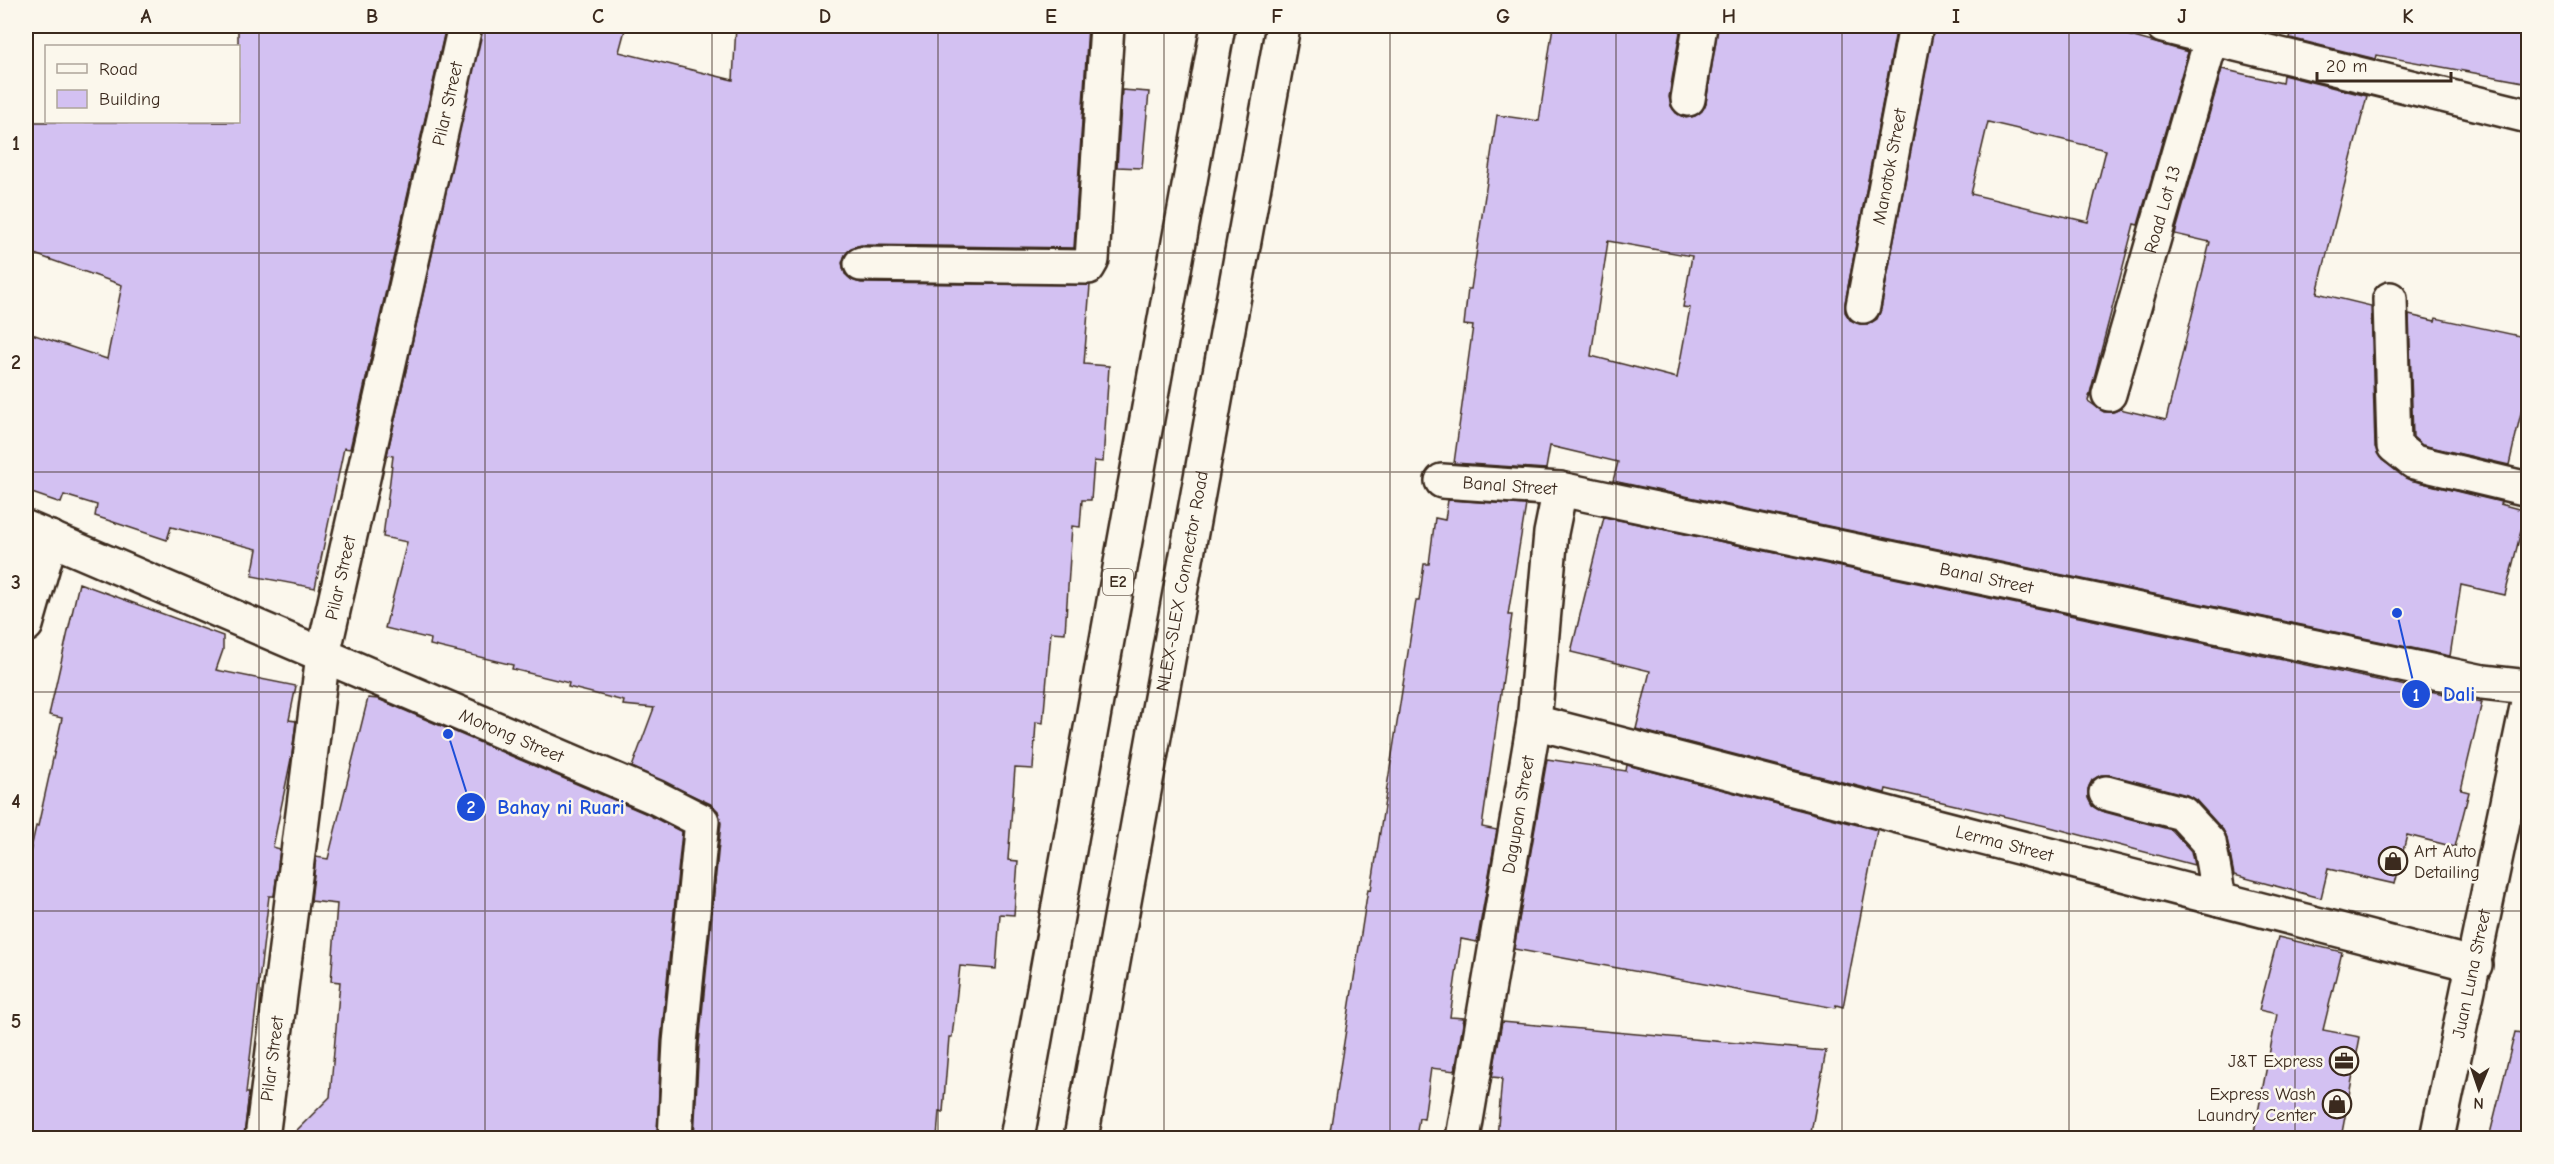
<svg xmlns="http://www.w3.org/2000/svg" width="2554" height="1164" font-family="'Comic Neue',sans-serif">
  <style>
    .building { fill: #d3c1f2; stroke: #3b2a1e; stroke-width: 1.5; fill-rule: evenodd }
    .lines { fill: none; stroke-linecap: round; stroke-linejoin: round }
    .minor-casing { stroke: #3b2a1e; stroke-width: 38 }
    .major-casing { stroke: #3b2a1e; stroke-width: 38 }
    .highway-casing { stroke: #3b2a1e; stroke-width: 38 }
    .minor { stroke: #fbf7ec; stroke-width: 33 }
    .major { stroke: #fbf7ec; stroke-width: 33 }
    .highway { stroke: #fbf7ec; stroke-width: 33 }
    .grid { fill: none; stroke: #3b2a1e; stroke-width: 1.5; stroke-opacity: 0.55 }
    .labels { text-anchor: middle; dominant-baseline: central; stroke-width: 5; stroke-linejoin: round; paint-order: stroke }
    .shield { fill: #fbf7ec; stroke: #75685c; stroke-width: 1.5 }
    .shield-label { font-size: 16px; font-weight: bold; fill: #3b2a1e }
    .street-label { font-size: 18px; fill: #3b2a1e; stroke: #fbf7ec }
    .poi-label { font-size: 18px; fill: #3b2a1e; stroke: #fbf7ec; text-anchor: end }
    .leader { fill: none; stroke: #1d4ed8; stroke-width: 2 }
    .callout-dot { fill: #1d4ed8; stroke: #fbf7ec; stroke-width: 2 }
    .mark-label { font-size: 18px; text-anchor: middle; font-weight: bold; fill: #fff }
    .callout-label { font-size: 20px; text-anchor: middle; font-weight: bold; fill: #1d4ed8; stroke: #fbf7ec; stroke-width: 5; stroke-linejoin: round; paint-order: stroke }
    .neatline { fill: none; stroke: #3b2a1e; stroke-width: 2 }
    .grid-label { font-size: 20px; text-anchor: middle; font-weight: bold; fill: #3b2a1e }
  </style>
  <rect width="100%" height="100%" fill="#fbf7ec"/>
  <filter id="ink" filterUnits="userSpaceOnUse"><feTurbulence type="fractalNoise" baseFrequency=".0167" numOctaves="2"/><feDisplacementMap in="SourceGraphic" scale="12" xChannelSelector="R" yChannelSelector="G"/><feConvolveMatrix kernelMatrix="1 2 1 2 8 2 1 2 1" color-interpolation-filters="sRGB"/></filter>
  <g filter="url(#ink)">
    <!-- building -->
    <path class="building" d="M 238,26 L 446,26 L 350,449 L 344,448 L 315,588 L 252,576 L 257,549 L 171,527 L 167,540 L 95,516 L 97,505 L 64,495 L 61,503 L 26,491 L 26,332 L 107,359 L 122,285 L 26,251 L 26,122 L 238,122 Z
      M 483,26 L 626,26 L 619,52 L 733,80 L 736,26 L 1088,26 L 1074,248 L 861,245 L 851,248 L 845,255 L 842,263 L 845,274 L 852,280 L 861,283 L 1090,285 L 1084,364 L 1109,366 L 1103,462 L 1094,461 L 1091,500 L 1082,500 L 1080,527 L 1072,526 L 1065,633 L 1051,632 L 1043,723 L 1036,722 L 1033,769 L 1015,768 L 1008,860 L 1018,861 L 1014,915 L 1000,914 L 996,969 L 960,966 L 952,1037 L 949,1037 L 943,1112 L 939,1111 L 937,1138 L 694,1138 L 699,1044 L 721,823 L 718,811 L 711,804 L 632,767 L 654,708 L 623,705 L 624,701 L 568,687 L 569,683 L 512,669 L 513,665 L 430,645 L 431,639 L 385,628 L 407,542 L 383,537 L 393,456 L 387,455 Z
      M 1553,26 L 1681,26 L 1669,97 L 1671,106 L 1676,113 L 1686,118 L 1695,116 L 1702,111 L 1706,103 L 1718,26 L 1897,26 L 1845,303 L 1845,312 L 1850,320 L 1860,324 L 1869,324 L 1877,319 L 1881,309 L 1934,26 L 2125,26 L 2123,34 L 2188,52 L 2138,225 L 2134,224 L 2088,401 L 2104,412 L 2113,412 L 2120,409 L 2166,420 L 2210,242 L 2175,234 L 2222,69 L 2282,83 L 2283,75 L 2367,96 L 2317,293 L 2371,306 L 2375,447 L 2382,460 L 2410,480 L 2501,502 L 2500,504 L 2526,511 L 2505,595 L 2461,585 L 2450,656 L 1613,481 L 1618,462 L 1550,446 L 1546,469 L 1454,463 L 1473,326 L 1464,325 L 1468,289 L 1471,289 L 1497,115 L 1539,121 ZM 1988,122 L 2106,150 L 2088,222 L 1971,194 ZM 1608,241 L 1692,256 L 1683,307 L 1690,308 L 1677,378 L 1591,356 Z
      M 2293,26 L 2529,26 L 2529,83 L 2377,55 L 2376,59 L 2290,38 Z
      M 1122,90 L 1149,92 L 1142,168 L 1117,167 Z
      M 2409,315 L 2435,321 L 2436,318 L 2529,338 L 2529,378 L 2509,465 L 2422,445 L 2413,437 Z
      M 1448,500 L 1526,505 L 1508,615 L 1512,615 L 1482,827 L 1497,830 L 1477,942 L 1461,939 L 1450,1017 L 1464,1018 L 1455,1071 L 1431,1068 L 1424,1119 L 1419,1118 L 1416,1138 L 1329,1138 L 1368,889 L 1371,890 L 1416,601 L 1419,601 L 1424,564 L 1429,564 L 1435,518 L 1445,520 Z
      M 1604,517 L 2482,702 L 2461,790 L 2469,792 L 2455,847 L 2407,835 L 2395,884 L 2328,869 L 2321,898 L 2234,875 L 2227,839 L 2223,830 L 2196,800 L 2187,795 L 2111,775 L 2101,775 L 2092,780 L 2088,789 L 2088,798 L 2092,806 L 2101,811 L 2172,830 L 2191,851 L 2194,865 L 2050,827 L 1886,789 L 1885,793 L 1636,729 L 1650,671 L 1571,652 Z
      M 79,583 L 223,636 L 223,650 L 216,670 L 296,686 L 289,720 L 296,721 L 292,754 L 273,847 L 280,849 L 274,896 L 269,896 L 246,1093 L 249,1093 L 244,1138 L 139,1138 L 82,1132 L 81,1138 L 26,1138 L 26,871 L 36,826 L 38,826 L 62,718 L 49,715 Z
      M 368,698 L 378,699 L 647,814 L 682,832 L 661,1041 L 657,1138 L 541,1138 L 443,1130 L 443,1138 L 289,1138 L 330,1097 L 340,982 L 331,981 L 337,904 L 311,901 L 316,857 L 328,859 Z
      M 1547,759 L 1626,771 L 1627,765 L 1877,830 L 1843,1007 L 1836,1005 L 1835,1008 L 1514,949 Z
      M 2278,937 L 2342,952 L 2323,1030 L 2360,1037 L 2341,1138 L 2253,1138 L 2277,1014 L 2259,1010 Z
      M 1502,1022 L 1826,1051 L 1810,1138 L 1497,1138 L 1502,1078 L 1492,1077 Z
      M 2515,1032 L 2529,1034 L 2529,1138 L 2489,1138 Z"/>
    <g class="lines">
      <!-- minor casing -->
      <g class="minor-casing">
        <g id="minor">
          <path d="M 2163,26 L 2528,116"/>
          <path d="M 1688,99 L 1700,26"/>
          <path d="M 861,264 L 1088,267 L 1092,260 L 1107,26"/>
          <path d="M 2390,299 L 2394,446 L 2414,462 L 2528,489"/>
          <path id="s1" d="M 1863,306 L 1916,26"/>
          <path id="s2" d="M 2109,394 L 2215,26"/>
          <path id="s3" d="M 1442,481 L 1560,489 L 2483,682 L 2528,687"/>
          <path id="s4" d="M 26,528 L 655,797 L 702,821 L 680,1043 L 675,1138"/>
          <path d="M 26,625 L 51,538"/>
          <path id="s5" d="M 1534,722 L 2475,965"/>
          <path d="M 2106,793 L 2182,813 L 2209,842 L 2219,899"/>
          <path id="s6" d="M 262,1138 L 323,655 L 465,26"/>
          <path id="s7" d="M 1463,1138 L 1534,722 L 1551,533 L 1560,489"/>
        </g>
      </g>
      <!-- major casing -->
      <g class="major-casing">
        <g id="major">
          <path id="s8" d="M 2437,1138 L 2528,702"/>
        </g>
      </g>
      <!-- highway casing -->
      <g class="highway-casing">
        <g id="highway">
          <path d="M 1017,1138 L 1218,26"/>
          <path id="s9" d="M 1081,1138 L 1283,26"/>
        </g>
      </g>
      <!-- minor -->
      <use href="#minor" class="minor"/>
      <!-- major -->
      <use href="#major" class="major"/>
      <!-- highway -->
      <use href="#highway" class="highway"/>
    </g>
  </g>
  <!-- grid -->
  <path class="grid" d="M 259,26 L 259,1138M 485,26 L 485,1138M 712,26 L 712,1138M 938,26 L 938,1138M 1164,26 L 1164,1138M 1390,26 L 1390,1138M 1616,26 L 1616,1138M 1842,26 L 1842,1138M 2069,26 L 2069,1138M 2295,26 L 2295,1138M 26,253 L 2528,253M 26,472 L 2528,472M 26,692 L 2528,692M 26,911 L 2528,911"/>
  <!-- icons -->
  <defs>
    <g id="shop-ring" transform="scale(1.5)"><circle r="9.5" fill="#fbf7ec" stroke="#3b2a1e" stroke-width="1.5"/><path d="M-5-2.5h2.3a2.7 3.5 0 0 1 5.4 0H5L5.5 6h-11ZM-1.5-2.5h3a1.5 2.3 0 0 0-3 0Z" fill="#3b2a1e"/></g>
    <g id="office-ring" transform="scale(1.5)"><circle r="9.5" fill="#fbf7ec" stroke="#3b2a1e" stroke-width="1.5"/><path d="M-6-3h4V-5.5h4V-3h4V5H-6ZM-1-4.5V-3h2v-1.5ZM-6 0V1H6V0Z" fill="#3b2a1e"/></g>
  </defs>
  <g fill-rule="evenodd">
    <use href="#shop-ring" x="2393" y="861"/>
    <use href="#office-ring" x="2344" y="1061"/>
    <use href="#shop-ring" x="2337" y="1104"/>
  </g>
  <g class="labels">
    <!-- shield labels -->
    <rect class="shield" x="1103" y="569" width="30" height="26" rx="4.5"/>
    <g class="shield-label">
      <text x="1118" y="582">E2</text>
    </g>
    <!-- street labels -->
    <g class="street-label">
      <text stroke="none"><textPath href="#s6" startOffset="1052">Pilar Street</textPath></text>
      <text stroke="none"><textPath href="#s1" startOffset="142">Manotok Street</textPath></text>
      <text stroke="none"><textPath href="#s2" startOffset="192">Road Lot 13</textPath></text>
      <text stroke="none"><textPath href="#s3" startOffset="68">Banal Street</textPath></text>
      <text stroke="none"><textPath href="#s6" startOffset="566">Pilar Street</textPath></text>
      <text stroke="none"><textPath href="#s3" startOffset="554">Banal Street</textPath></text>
      <text stroke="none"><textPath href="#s9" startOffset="566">NLEX-SLEX Connector Road</textPath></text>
      <text stroke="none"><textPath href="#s4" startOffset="528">Morong Street</textPath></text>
      <text stroke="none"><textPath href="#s7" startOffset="328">Dagupan Street</textPath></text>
      <text stroke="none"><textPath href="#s5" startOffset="486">Lerma Street</textPath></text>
      <text stroke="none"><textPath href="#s8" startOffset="168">Juan Luna Street</textPath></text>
      <text stroke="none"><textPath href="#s6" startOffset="80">Pilar Street</textPath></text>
    </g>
    <!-- poi labels -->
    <g class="poi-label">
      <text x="2414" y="851" text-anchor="start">Art Auto<tspan x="2414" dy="21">Detailing</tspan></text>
      <text x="2323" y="1061">J&amp;T Express</text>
      <text x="2316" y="1094">Express Wash<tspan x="2316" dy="21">Laundry Center</tspan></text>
    </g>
  </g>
  <!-- callouts -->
  <path class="leader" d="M2397 613L2416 694M448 734L471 807"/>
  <g class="callout-dot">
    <circle cx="2397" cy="613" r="6"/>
    <circle cx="448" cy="734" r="6"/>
    <circle cx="2416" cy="694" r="15"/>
    <circle cx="471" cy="807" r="15"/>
  </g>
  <g class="mark-label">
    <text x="2416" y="701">1</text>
    <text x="471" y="813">2</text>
  </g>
  <g class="callout-label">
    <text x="2459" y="701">Dali</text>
    <text x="561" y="814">Bahay ni Ruari</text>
  </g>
  <!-- margin -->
  <rect width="2554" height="1164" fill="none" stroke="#fbf7ec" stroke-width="66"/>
  <!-- legend -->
  <rect x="45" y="45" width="195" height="78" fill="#fbf7ec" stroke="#aea59a" stroke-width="1.5"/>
  <rect x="57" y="64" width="30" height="9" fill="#fbf7ec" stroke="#aea59a" stroke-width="1.5"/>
  <text x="99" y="75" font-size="18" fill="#3b2a1e">Road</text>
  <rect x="57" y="90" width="30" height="18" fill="#d3c1f2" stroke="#aea59a" stroke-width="1.5"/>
  <text x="99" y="105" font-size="18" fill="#3b2a1e">Building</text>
  <!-- north arrow -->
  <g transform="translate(2479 1089) rotate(182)" stroke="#fbf7ec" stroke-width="4.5" paint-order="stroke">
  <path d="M0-4.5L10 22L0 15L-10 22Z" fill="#3b2a1e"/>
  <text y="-9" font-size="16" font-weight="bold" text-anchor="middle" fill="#3b2a1e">N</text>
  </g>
  <!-- scale -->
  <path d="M2317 72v9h134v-9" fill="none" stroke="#3b2a1e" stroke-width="3"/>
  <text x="2326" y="72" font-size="18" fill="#3b2a1e" stroke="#fbf7ec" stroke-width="4.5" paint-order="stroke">20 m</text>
  <rect x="33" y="33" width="2488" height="1098" class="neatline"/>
  <g class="grid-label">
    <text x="146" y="23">A</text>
    <text x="372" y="23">B</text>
    <text x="598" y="23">C</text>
    <text x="825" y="23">D</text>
    <text x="1051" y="23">E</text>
    <text x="1277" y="23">F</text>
    <text x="1503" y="23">G</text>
    <text x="1729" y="23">H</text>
    <text x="1956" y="23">I</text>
    <text x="2182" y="23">J</text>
    <text x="2408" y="23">K</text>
    <text x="16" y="150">1</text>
    <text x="16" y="369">2</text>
    <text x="16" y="589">3</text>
    <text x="16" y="808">4</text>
    <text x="16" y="1028">5</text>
  </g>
</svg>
